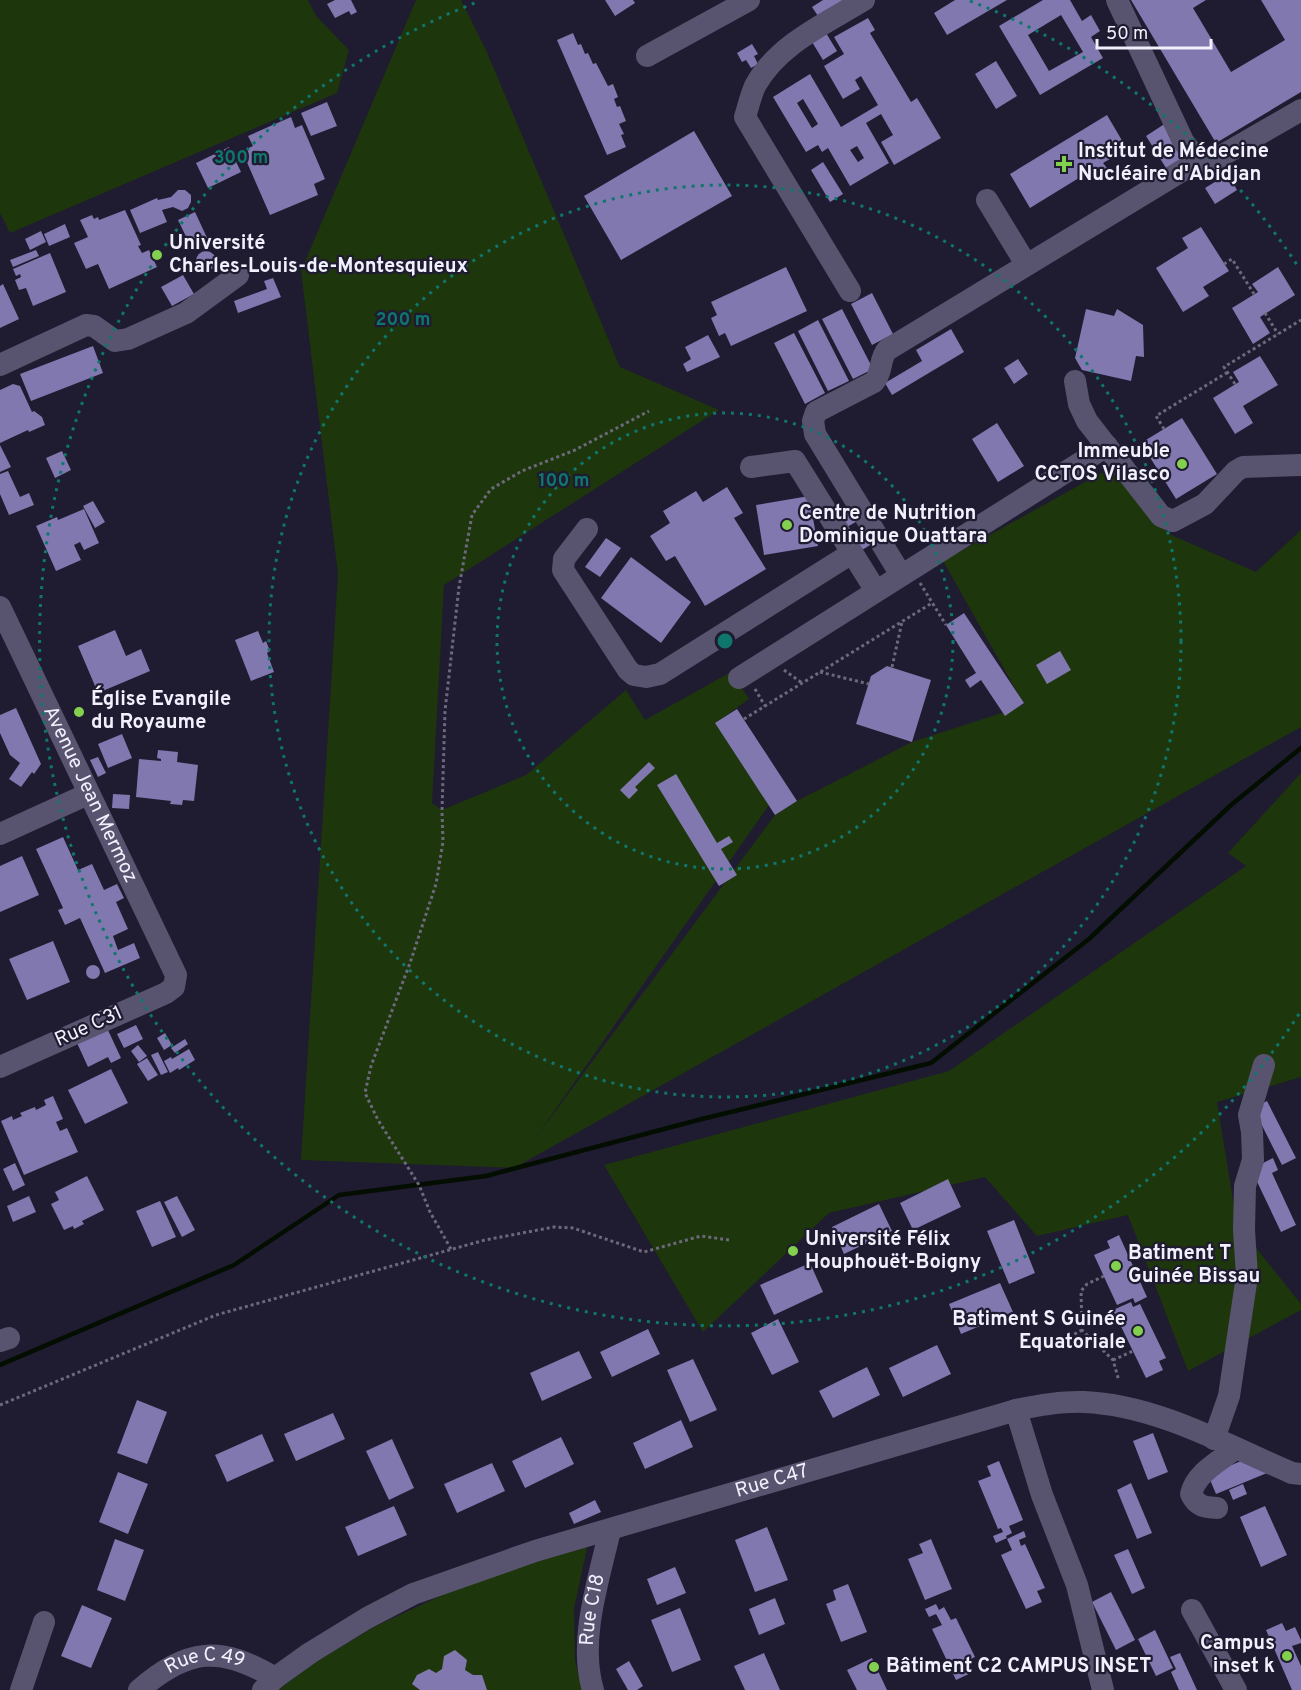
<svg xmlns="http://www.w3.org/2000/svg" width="1301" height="1690" font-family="Overpass,sans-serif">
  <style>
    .green { fill: #1e360c }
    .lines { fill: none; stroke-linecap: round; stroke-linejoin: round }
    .stream { stroke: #030e00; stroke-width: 4.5 }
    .building { fill: #8078ae; fill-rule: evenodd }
    .path { stroke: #6c697c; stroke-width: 3; stroke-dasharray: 3 3; stroke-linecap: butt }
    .minor { stroke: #58546f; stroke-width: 22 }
    .ring { fill: none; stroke: #0f766e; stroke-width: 3; stroke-dasharray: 3 6 }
    .poi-dot { fill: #83d04f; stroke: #1f1b31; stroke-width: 2 }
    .labels { text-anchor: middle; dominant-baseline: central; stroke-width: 4.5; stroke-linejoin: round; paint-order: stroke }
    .poi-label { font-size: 20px; font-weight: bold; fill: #f1f0fd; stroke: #1f1b31; text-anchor: start }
    .street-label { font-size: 20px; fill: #f1f0fd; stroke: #1f1b31 }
    .centre { fill: #0f766e; stroke: #1f1b31; stroke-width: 3 }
    .ring-label { font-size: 18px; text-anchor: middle; font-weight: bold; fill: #0f766e; stroke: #1f1b31; stroke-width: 4.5; stroke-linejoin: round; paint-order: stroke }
  </style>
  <rect width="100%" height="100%" fill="#1f1b31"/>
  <!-- green -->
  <path class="green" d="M 0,0 L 308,0 L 316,16 L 349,50 L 337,93 L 10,233 L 0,213 Z
    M 416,0 L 461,0 L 486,50 L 620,367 L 719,410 L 444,585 L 432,803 L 442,810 L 526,775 L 626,690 L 645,720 L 731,672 L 749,699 L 716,723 L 769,805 L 534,1140 L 775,815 L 797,801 L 912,742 L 1017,708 L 1024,704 L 943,561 L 1112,467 L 1169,534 L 1256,572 L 1301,530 L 1301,727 L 514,1168 L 301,1160 L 338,574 L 301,271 Z
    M 1301,773 L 1301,1077 L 1217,1102 L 1237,1224 L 1301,1304 L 1301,1310 L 1188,1371 L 1128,1215 L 1037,1236 L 985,1177 L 829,1213 L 703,1332 L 604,1165 L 949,1071 L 1246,866 L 1228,853 Z
    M 588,1543 L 574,1609 L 575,1660 L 582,1690 L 278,1690 L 316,1662 L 374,1627 L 466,1584 Z"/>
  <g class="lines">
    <!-- stream -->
    <path class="stream" d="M 0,1365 L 234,1265 L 339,1195 L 486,1176 L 702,1119 L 931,1063 L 1089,939 L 1231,805 L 1301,748"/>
  </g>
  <!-- building -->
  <path class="building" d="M 335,0 L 351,0 L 357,12 L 351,15 L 349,11 L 335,18 L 327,4 Z
    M 605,0 L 633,0 L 635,3 L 615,16 Z
    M 823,0 L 850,0 L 820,19 L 812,7 Z
    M 955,0 L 1007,0 L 947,35 L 934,13 Z
    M 1043,0 L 1070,0 L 1082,21 L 1091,15 L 1100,31 L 1091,37 L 1103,58 L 1040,95 L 999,26 ZM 1061,15 L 1083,52 L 1049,71 L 1028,35 Z
    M 1131,0 L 1206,0 L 1193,8 L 1231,72 L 1285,40 L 1261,0 L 1301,0 L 1301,92 L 1216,143 Z
    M 868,18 L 875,30 L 870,33 L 911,102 L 917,98 L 941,138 L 894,165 L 881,142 L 893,135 L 881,114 L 866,123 L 889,163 L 850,186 L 828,148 L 822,152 L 818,145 L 806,152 L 773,97 L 810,74 L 841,127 L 878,105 L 861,76 L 855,80 L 860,89 L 843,99 L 824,66 L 844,54 L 834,37 ZM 803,99 L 818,124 L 812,128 L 797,103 ZM 857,146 L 864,158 L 858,162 L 850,150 Z
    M 573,33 L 578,45 L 581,44 L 585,54 L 588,53 L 593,64 L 596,63 L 608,86 L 613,84 L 618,97 L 614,99 L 617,107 L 620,106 L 626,121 L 619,124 L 624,134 L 621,135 L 626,147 L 607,155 L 557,40 Z
    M 826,33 L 837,51 L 823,60 L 812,42 Z
    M 752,44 L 758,54 L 754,56 L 758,64 L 751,68 L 746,60 L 742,62 L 737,53 Z
    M 996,61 L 1017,96 L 996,109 L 975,74 Z
    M 327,102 L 337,126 L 311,136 L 301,113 Z
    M 1107,115 L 1127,149 L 1103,163 L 1107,168 L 1090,178 L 1087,173 L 1030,208 L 1010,174 Z
    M 291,117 L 295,128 L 302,125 L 325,179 L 314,184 L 318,195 L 270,215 L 242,151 L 253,146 L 248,136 Z
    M 1166,123 L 1186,156 L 1166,168 L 1146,136 Z
    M 694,131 L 732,196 L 621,260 L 584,196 Z
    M 229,147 L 241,172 L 208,188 L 196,163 Z
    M 823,162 L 843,194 L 830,202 L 811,170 Z
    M 1228,174 L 1237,190 L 1215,204 L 1205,188 Z
    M 178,190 L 185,190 L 191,195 L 191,202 L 188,208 L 182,211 L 173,207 L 162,210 L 167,222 L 140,233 L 130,210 L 157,198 L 158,200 L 171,197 Z
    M 125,210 L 141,245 L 138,246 L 142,253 L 149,250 L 157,267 L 109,289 L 98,264 L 86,269 L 74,243 L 88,237 L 80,220 L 92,215 L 94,219 L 98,217 L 99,220 Z
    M 195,212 L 209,242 L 192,249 L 178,220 Z
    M 65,224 L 70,237 L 49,246 L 44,234 Z
    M 1201,227 L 1229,271 L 1203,287 L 1209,296 L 1183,312 L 1156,268 L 1188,248 L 1182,238 Z
    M 41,231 L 46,242 L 30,250 L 25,239 Z
    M 36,250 L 39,256 L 13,267 L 10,260 Z
    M196 261a10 10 0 1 1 20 0a10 10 0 1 1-20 0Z
    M 50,253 L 66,292 L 33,306 L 26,288 L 19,290 L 15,280 L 21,277 L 20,274 L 16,276 L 13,269 Z
    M 786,267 L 807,311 L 731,346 L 725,333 L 719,336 L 711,318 L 717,315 L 711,302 Z
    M 1278,267 L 1295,295 L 1260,317 L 1270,333 L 1253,344 L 1232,308 L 1258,292 L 1252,284 Z
    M 183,275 L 194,294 L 172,306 L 161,287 Z
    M 273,278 L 281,297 L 238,313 L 234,301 L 267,289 L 264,281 Z
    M 3,284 L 19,319 L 0,328 L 0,286 Z
    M 872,293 L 893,334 L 872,345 L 851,304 Z
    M 842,309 L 873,369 L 853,379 L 822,319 Z
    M 1086,309 L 1114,316 L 1117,309 L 1143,325 L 1144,357 L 1136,356 L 1131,381 L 1082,370 L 1075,358 Z
    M 818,320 L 849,381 L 828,391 L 798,331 Z
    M 951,329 L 964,352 L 892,395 L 885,383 L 922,361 L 916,350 Z
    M 794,333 L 825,393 L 805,404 L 774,343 Z
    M 708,335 L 720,357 L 687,372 L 683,364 L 691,359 L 685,347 Z
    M 93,346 L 103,373 L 31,401 L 20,374 Z
    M 1260,356 L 1278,385 L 1243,406 L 1253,423 L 1235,434 L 1213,398 L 1239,382 L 1233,372 Z
    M 1018,359 L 1028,374 L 1014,384 L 1004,368 Z
    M 13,384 L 20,386 L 32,412 L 34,411 L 42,417 L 45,425 L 29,432 L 28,430 L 0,443 L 0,390 Z
    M 1182,418 L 1217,474 L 1176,499 L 1141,443 Z
    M 997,423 L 1024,466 L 998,482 L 972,439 Z
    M 0,445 L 11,467 L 0,472 Z
    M 62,451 L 71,470 L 55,478 L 46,458 Z
    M 8,471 L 20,497 L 29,493 L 34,505 L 9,515 L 0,494 L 0,474 Z
    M 727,487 L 743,513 L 734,518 L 766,569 L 705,606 L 675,556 L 666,561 L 650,536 L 670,523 L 663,511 L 696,491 L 703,502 Z
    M 809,496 L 818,546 L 764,555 L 756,505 Z
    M 93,501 L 105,522 L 95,528 L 83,506 Z
    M 851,504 L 861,519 L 847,527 L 838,512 Z
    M 84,509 L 99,543 L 84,550 L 80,542 L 74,545 L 81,560 L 56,571 L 36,526 L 57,517 L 58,520 Z
    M 867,529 L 875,542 L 862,550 L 854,537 Z
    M 606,538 L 621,548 L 600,577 L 585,567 Z
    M 631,557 L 691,602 L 661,643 L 601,598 Z
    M 964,613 L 1024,703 L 1005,716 L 981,680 L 970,688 L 965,680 L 976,673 L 946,625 Z
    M 115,630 L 126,656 L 141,649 L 150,671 L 98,693 L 78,646 Z
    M 258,631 L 263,643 L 266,641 L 270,651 L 267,653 L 274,672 L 251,681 L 235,640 Z
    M 1060,651 L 1071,670 L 1047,684 L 1036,665 Z
    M 887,666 L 931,680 L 912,742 L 856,724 L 871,676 Z
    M 16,708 L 41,764 L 34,774 L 32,772 L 21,787 L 9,779 L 20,763 L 10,755 L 0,733 L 0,715 Z
    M 737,709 L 797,801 L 775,815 L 715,723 Z
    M 122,734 L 132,758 L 108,768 L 98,744 Z
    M 158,750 L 178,752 L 177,762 L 198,765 L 194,801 L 183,800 L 182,805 L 170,804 L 171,801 L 136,797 L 139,759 L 161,761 L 161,759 L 157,758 Z
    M 98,757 L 106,773 L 98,777 L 90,760 Z
    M 649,762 L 655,768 L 635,787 L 638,790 L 629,799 L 620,790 Z
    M 676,774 L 717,843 L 729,836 L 733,842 L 721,849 L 737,875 L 719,886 L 657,785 Z
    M 113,794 L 130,795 L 129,809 L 112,808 Z
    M 63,837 L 78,870 L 92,864 L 104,890 L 117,884 L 124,898 L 116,902 L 128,929 L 113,936 L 118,950 L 134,943 L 140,958 L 105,973 L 80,918 L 65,925 L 58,910 L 63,908 L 36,849 Z
    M 22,856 L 39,895 L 0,912 L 0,866 Z
    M 53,941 L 70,982 L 27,1000 L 9,959 Z
    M86 972a7 7 0 1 1 14 0a7 7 0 1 1-14 0Z
    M 136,1025 L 143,1039 L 124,1048 L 117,1034 Z
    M 107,1028 L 121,1058 L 111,1063 L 108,1057 L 88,1067 L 77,1043 Z
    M 165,1033 L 172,1045 L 164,1050 L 157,1038 Z
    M 185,1039 L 188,1044 L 175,1053 L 171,1048 Z
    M 138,1045 L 147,1056 L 139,1062 L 131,1051 Z
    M 189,1049 L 195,1060 L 179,1070 L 178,1068 L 170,1073 L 164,1061 L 171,1057 L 172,1059 Z
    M 158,1052 L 168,1072 L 161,1075 L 151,1055 Z
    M 147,1058 L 158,1075 L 148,1081 L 137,1064 Z
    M 111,1069 L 128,1103 L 85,1124 L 68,1090 Z
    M 53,1096 L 63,1119 L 56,1122 L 60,1131 L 67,1128 L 78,1152 L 24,1175 L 1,1121 L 12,1116 L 13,1120 L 22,1116 L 20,1113 L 35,1107 L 36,1110 L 46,1105 L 44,1100 Z
    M 1267,1101 L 1296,1158 L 1282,1165 L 1253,1108 Z
    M 1273,1158 L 1278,1170 L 1272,1173 L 1296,1225 L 1281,1232 L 1251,1169 Z
    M 15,1163 L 25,1185 L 13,1191 L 3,1169 Z
    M 87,1176 L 104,1210 L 82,1221 L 84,1224 L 74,1229 L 73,1226 L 64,1230 L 51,1204 L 59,1200 L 55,1192 Z
    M 948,1179 L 961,1207 L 913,1230 L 900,1203 Z
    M 29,1196 L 36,1212 L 13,1222 L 7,1206 Z
    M 177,1196 L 195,1230 L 182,1237 L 164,1202 Z
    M 160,1201 L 176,1237 L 152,1247 L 136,1211 Z
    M 879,1204 L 892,1231 L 844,1254 L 832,1227 Z
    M 1014,1220 L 1035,1273 L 1009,1284 L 987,1231 Z
    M 1119,1235 L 1147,1297 L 1135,1303 L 1133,1298 L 1117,1305 L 1094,1255 L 1110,1248 L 1107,1241 Z
    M 810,1263 L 823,1292 L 774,1315 L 760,1285 Z
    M 1000,1283 L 1013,1312 L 961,1334 L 949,1304 Z
    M 1131,1302 L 1133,1307 L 1140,1304 L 1166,1358 L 1159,1361 L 1163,1370 L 1146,1378 L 1113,1310 Z
    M 778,1319 L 799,1362 L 772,1375 L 751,1333 Z
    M 648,1329 L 660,1354 L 612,1377 L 600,1352 Z
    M 937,1345 L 951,1374 L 903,1397 L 889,1368 Z
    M 579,1351 L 592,1378 L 542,1401 L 530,1373 Z
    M 693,1359 L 717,1410 L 690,1422 L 667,1370 Z
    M 867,1367 L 880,1395 L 833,1418 L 819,1391 Z
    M 137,1400 L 167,1412 L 147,1464 L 117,1453 Z
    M 333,1413 L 345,1439 L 296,1461 L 284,1434 Z
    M 681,1420 L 693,1447 L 645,1469 L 633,1443 Z
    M 1153,1433 L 1168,1472 L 1148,1480 L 1133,1441 Z
    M 262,1434 L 274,1461 L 227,1482 L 215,1455 Z
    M 561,1437 L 574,1464 L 525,1488 L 512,1461 Z
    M 392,1439 L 414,1488 L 389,1500 L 366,1451 Z
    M 1248,1458 L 1267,1473 L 1216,1494 L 1208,1475 Z
    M 999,1461 L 1023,1520 L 1009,1526 L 1012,1533 L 1006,1536 L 1007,1538 L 996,1543 L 993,1536 L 1003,1532 L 1001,1528 L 998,1529 L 978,1481 L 991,1476 L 987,1466 Z
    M 492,1463 L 505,1491 L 457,1513 L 444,1484 Z
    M 118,1472 L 148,1484 L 128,1534 L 99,1522 Z
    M 1131,1483 L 1152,1533 L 1137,1539 L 1117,1490 Z
    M 1243,1484 L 1247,1494 L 1233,1500 L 1229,1490 Z
    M 595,1500 L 601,1512 L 574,1524 L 569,1513 Z
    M 394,1506 L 407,1535 L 358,1556 L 345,1527 Z
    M 1265,1506 L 1287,1555 L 1261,1567 L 1240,1517 Z
    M 767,1527 L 788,1580 L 755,1592 L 735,1540 Z
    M 1024,1531 L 1026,1537 L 1019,1540 L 1021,1546 L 1025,1544 L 1045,1588 L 1037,1591 L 1042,1602 L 1026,1609 L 1001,1555 L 1012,1550 L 1007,1539 Z
    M 115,1539 L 144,1550 L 125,1601 L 97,1590 Z
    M 931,1539 L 952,1589 L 925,1600 L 908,1559 L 923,1553 L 919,1544 Z
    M 1128,1549 L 1145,1588 L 1132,1594 L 1114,1555 Z
    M 675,1567 L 686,1593 L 657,1605 L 647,1579 Z
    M 848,1584 L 867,1632 L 841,1642 L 826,1604 L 836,1600 L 833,1590 Z
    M 1111,1592 L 1135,1640 L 1116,1650 L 1092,1602 Z
    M 775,1598 L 785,1624 L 759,1635 L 749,1609 Z
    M 936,1604 L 939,1610 L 944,1607 L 951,1620 L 956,1618 L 975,1657 L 967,1661 L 973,1672 L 956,1680 L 932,1629 L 942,1625 L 936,1614 L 929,1617 L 925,1609 Z
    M 82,1605 L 112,1618 L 91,1668 L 61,1656 Z
    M 680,1608 L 701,1660 L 672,1672 L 651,1620 Z
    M 1282,1623 L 1286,1631 L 1295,1627 L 1301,1640 L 1301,1643 L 1292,1646 L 1301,1666 L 1301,1690 L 1292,1690 L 1266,1630 Z
    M 1155,1630 L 1173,1668 L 1156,1676 L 1138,1639 Z
    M 455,1650 L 467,1660 L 465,1670 L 473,1675 L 482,1675 L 487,1690 L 420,1690 L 412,1684 L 417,1675 L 429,1669 L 436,1673 L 442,1669 L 444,1656 Z
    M 764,1653 L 780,1690 L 745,1690 L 734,1666 Z
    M 1180,1653 L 1197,1690 L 1179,1690 L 1171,1672 L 1176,1669 L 1170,1657 Z
    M 872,1658 L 887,1690 L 857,1690 L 847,1670 Z
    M 629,1661 L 643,1686 L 637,1690 L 628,1690 L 616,1669 Z"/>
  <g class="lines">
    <!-- path -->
    <path class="path" d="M 1224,264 L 1232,259 L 1254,294
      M 1265,313 L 1278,334
      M 1235,384 L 1224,367 L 1301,320
      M 1164,429 L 1156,416 L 1228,372
      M 920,583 L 946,625
      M 892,667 L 902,622
      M 784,670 L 802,683
      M 820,672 L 869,684
      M 755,689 L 765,706
      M 744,719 L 932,603
      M 451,1249 L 430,1212 L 419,1185 L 378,1120 L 365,1093 L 371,1066 L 410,963 L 436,884 L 443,842 L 442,811 L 445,711 L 459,587 L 472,515 L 491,489 L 522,471 L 575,450 L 649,411
      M 1104,1276 L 1087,1284 L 1081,1291 L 1082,1330 L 1113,1360 L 1119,1381
      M 1069,1337 L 1082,1330
      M 1113,1360 L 1133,1351
      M 0,1405 L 216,1315 L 485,1240 L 554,1227 L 573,1228 L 644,1252 L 701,1236 L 729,1240"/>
    <!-- minor -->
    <g class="minor">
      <path d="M 1117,0 L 1183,141 L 1198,161 L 1207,162 L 1216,159 L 1301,110"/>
      <path d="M 647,56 L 749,0"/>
      <path d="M 987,200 L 1026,264"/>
      <path d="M 850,291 L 745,117 C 748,107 751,95 755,86 C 778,44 825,24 864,0"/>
      <path d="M 0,365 L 86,325 L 94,326 L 115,341 L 128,339 L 186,313 L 238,275"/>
      <path d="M 1075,381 L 1079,404 L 1087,421 L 1161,516 L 1173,521 L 1205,504 L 1236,471 L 1243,467 L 1301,465"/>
      <path d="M 751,467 L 795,461 L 876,591"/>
      <path d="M 587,529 L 564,559 L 563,570 L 628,670 L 634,675 L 646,677 L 660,674 L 852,553"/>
      <path d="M 901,575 L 815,434 L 813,421 L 816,412 L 874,382 C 883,372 879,359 887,350 L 1198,161"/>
      <path id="s1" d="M 0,607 L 176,975 L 174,987 L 166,993 L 0,1067"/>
      <path d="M 739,678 L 1107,446"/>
      <path d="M 0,834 L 88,794"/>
      <path d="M 0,1341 L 9,1338"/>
      <path d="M 1016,1410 L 1042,1495 L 1077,1585 L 1103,1690"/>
      <path d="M 1214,1439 L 1229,1396 L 1247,1276 L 1244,1230 L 1245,1186 L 1253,1160 L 1252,1132 L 1249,1115 L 1264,1065"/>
      <path d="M 1217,1508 C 1205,1507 1197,1507 1191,1494 C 1196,1473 1218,1462 1235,1449"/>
      <path d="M 1192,1610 L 1236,1690"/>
      <path d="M 21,1690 L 44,1622"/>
      <path id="s2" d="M 139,1690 C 188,1648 220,1645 275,1678"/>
      <path id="s3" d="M 263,1690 L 275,1678 L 310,1653 L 367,1618 L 413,1594 L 535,1551 L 1016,1410 C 1039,1405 1061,1401 1084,1402 C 1157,1405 1226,1445 1292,1473 L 1301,1474"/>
      <path id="s4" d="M 593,1690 C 578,1640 599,1579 610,1530"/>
    </g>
  </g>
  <!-- distance rings -->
  <g class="ring">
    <circle cx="725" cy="641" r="228"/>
    <circle cx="725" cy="641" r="456"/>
    <path d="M1299 1014A685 685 0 1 1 480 1M970 1A685 685 0 0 1 1299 268"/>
  </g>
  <!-- markers -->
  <g class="poi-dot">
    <path d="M1061 155h6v6h6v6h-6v6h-6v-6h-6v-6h6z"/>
    <circle cx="157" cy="255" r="6"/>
    <circle cx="1182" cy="464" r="6"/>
    <circle cx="787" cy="525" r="6"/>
    <circle cx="79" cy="712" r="6"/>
    <circle cx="793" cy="1251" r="6"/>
    <circle cx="1116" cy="1266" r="6"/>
    <circle cx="1138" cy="1331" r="6"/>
    <circle cx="1287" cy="1656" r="6"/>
    <circle cx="874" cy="1667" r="6"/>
  </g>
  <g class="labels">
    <!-- poi labels -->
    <g class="poi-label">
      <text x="1078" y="152">Institut de Médecine<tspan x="1078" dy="23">Nucléaire d'Abidjan</tspan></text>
      <text x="169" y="244">Université<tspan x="169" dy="23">Charles-Louis-de-Montesquieux</tspan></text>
      <text x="1170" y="452" text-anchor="end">Immeuble<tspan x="1170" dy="23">CCTOS Vilasco</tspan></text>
      <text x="799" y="514">Centre de Nutrition<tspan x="799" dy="23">Dominique Ouattara</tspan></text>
      <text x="91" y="700">Église Evangile<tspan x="91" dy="23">du Royaume</tspan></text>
      <text x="805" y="1240">Université Félix<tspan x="805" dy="23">Houphouët-Boigny</tspan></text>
      <text x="1128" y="1254">Batiment T<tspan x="1128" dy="23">Guinée Bissau</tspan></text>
      <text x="1126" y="1320" text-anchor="end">Batiment S Guinée<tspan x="1126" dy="23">Equatoriale</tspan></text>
      <text x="1275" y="1644" text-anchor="end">Campus<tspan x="1275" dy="23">inset k</tspan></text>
      <text x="886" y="1667">Bâtiment C2 CAMPUS INSET</text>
    </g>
    <!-- street labels -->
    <g class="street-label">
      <text stroke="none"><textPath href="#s1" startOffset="208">Avenue Jean Mermoz</textPath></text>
      <text transform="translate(89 1027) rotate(-24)">Rue C31</text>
      <text stroke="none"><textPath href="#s3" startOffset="555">Rue C47</textPath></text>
      <text stroke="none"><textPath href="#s4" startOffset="81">Rue C18</textPath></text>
      <text stroke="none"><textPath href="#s2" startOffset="75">Rue C 49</textPath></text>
    </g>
  </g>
  <circle cx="725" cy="641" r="9" class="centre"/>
  <g class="ring-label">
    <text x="241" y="163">300 m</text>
    <text x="403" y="325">200 m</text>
    <text x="564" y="486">100 m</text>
  </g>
  <!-- scale -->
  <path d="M1097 39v9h114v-9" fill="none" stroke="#f1f0fd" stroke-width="3"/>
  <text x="1106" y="39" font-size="18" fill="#f1f0fd" stroke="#1f1b31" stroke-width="4.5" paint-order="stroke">50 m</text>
</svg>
